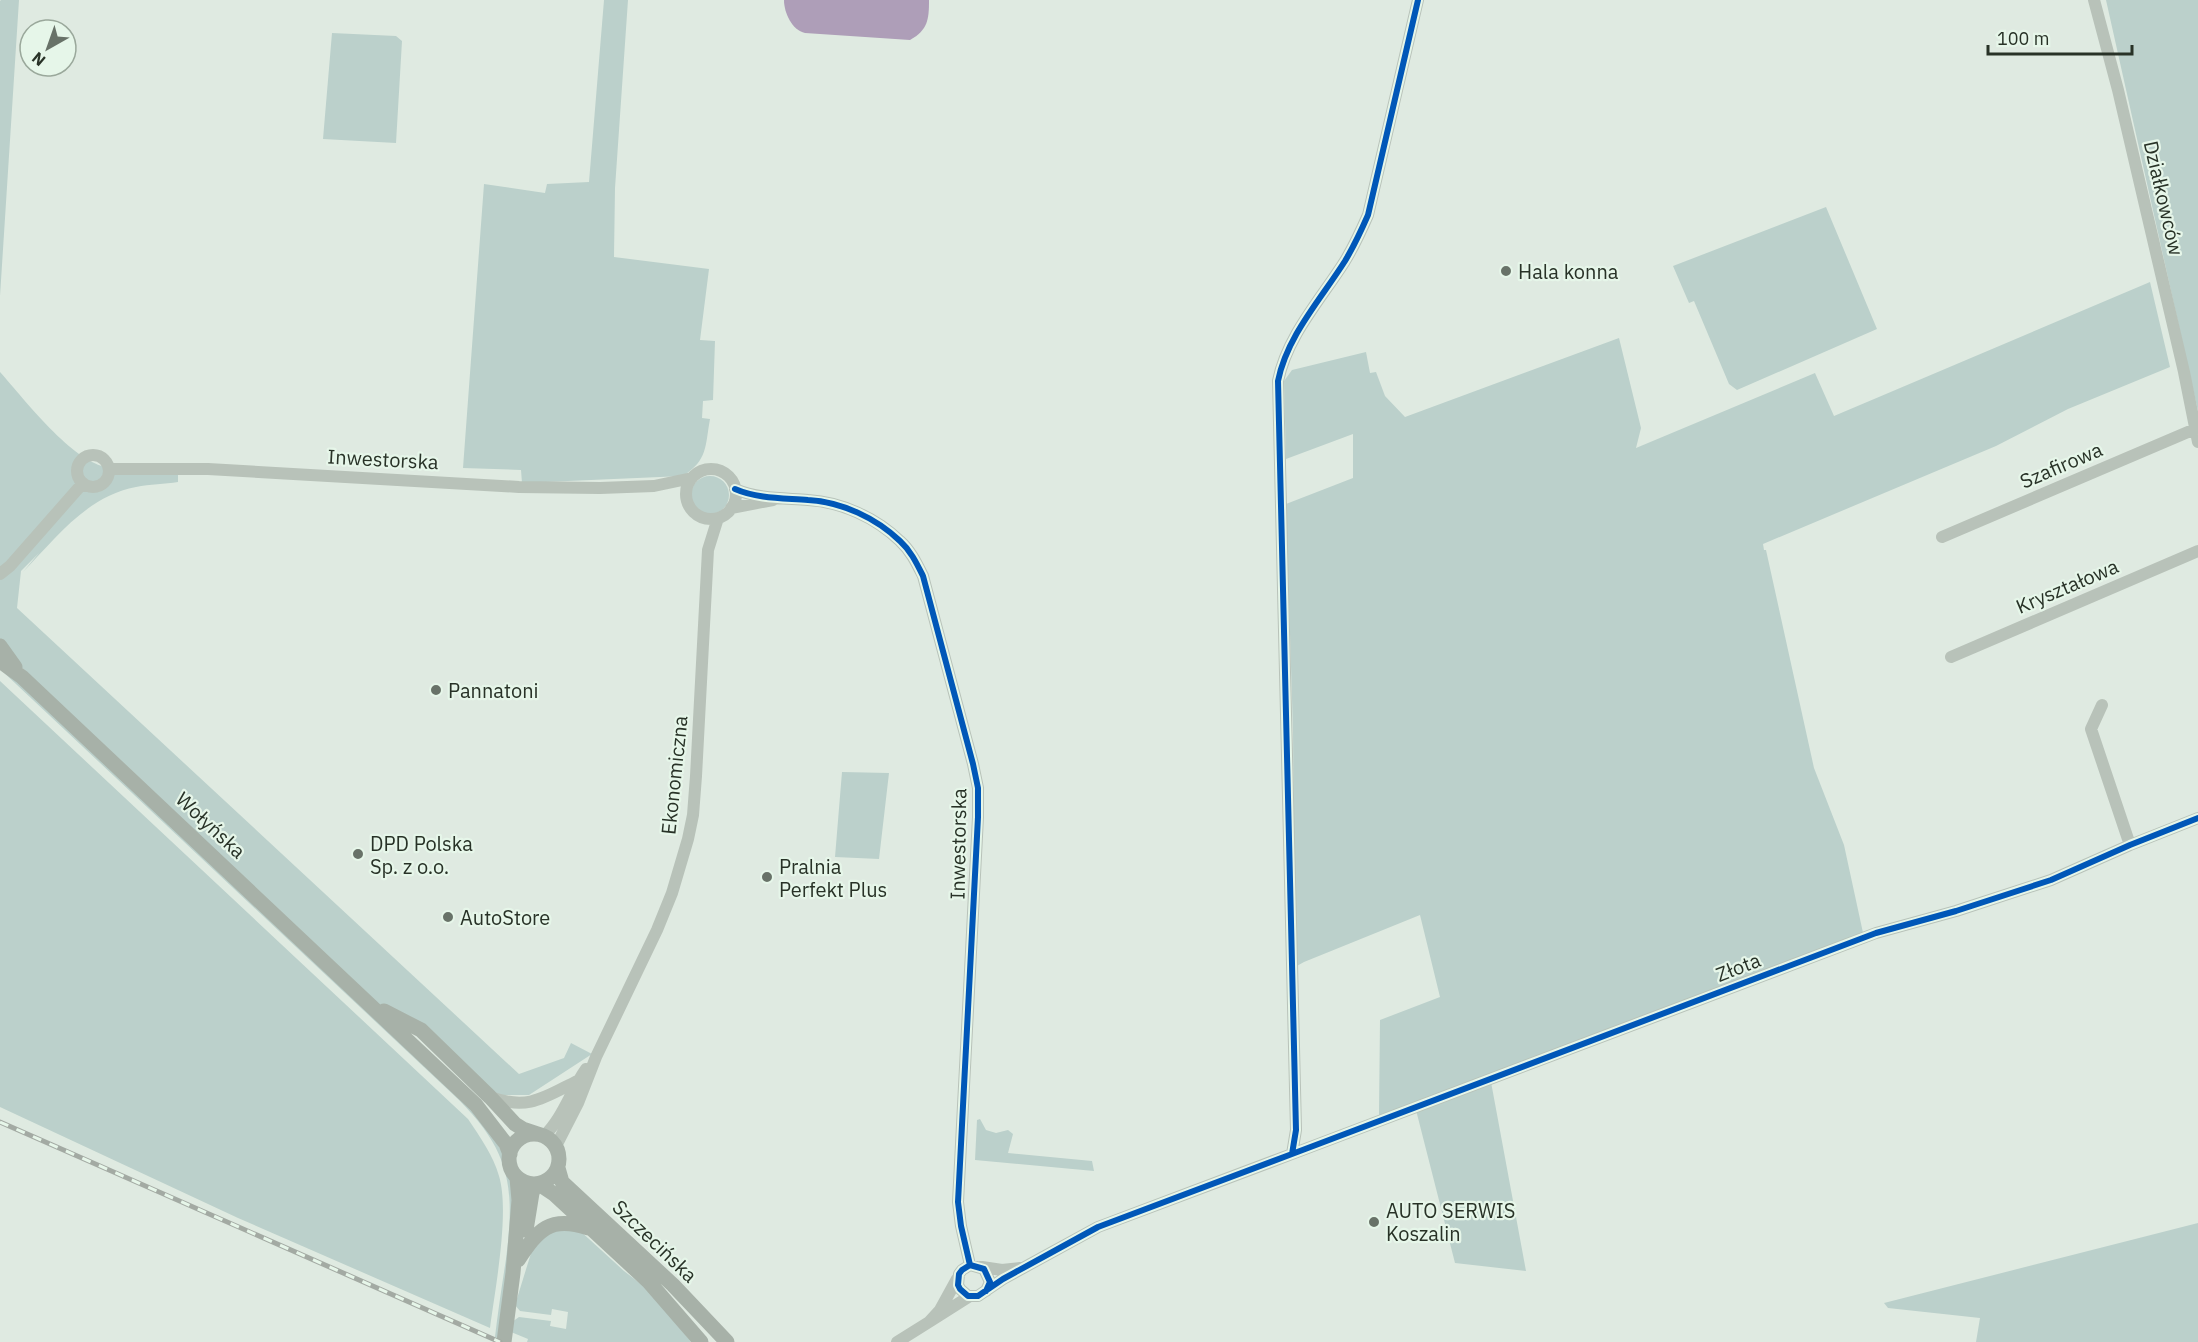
<svg xmlns="http://www.w3.org/2000/svg" width="2198" height="1342" font-family="'IBM Plex Sans',sans-serif">
  <style>
    .green { fill: #bbd0cb }
    .water { fill: #ae9eb8 }
    .lines { fill: none; stroke-linecap: round; stroke-linejoin: round }
    .minor { stroke: #b8c2b9; stroke-width: 12 }
    .major { stroke: #a7b1a8; stroke-width: 15 }
    .rail-casing { stroke: #a3aaa3; stroke-width: 5 }
    .rail { stroke: #e6f6e9; stroke-width: 3; stroke-dasharray: 9; stroke-linecap: butt }
    .cycleway-casing { stroke: #e6f6e9; stroke-width: 10 }
    .cycleway { stroke: #0057b8; stroke-width: 6 }
    .poi-dot { fill: #687268; stroke: #e6f6e9; stroke-width: 2 }
    .labels { text-anchor: middle; dominant-baseline: central; stroke-width: 4.5; stroke-linejoin: round; paint-order: stroke }
    .street-label { font-size: 20px; fill: #283227; stroke: #e6f6e9 }
    .poi-label { font-size: 20px; fill: #283227; stroke: #e6f6e9; text-anchor: start }
  </style>
  <rect width="100%" height="100%" fill="#dfeae1"/>
  <!-- green -->
  <path class="green" d="M 1,0 L 19,0 L 0,296 L 0,1 Z
    M 604,0 L 628,0 L 615,188 L 614,257 L 709,269 L 700,340 L 715,341 L 713,400 L 703,401 L 702,418 L 710,419 C 705,446 708,460 683,476 L 522,483 L 521,470 L 463,468 L 484,184 L 545,193 L 547,184 L 589,182 Z
    M 2106,0 L 2198,0 L 2198,411 L 2188,367 Z
    M 332,33 L 396,36 L 402,41 L 396,143 L 323,139 Z
    M 1826,207 L 1877,329 L 1737,390 L 1729,384 L 1694,301 L 1689,303 L 1673,266 Z
    M 2150,282 L 2170,367 L 2068,409 L 1996,446 L 1763,544 L 1764,550 L 1766,550 L 1814,768 L 1844,845 L 1865,942 L 1491,1082 L 1526,1271 L 1455,1263 L 1417,1114 L 1412,1104 L 1379,1115 L 1380,1020 L 1440,997 L 1420,915 L 1304,962 L 1295,967 L 1293,731 L 1286,504 L 1353,478 L 1353,434 L 1286,459 L 1284,381 L 1292,370 L 1366,352 L 1370,373 L 1376,372 L 1385,396 L 1405,417 L 1619,338 L 1641,428 L 1636,448 L 1815,373 L 1834,416 Z
    M 0,372 C 26,401 71,461 109,468 C 131,473 156,473 178,475 L 178,482 C 165,484 150,484 136,487 C 87,496 56,538 23,572 L 39,553 L 21,571 L 17,608 L 519,1074 L 564,1058 L 571,1043 L 592,1054 L 529,1095 L 497,1095 L 378,1004 L 0,647 Z
    M691 495a19 19 0 1 1 38 0a19 19 0 1 1-38 0Z
    M 0,663 L 486,1124 L 506,1159 L 511,1175 L 515,1201 L 499,1339 L 495,1337 C 498,1311 502,1285 506,1259 C 515,1189 511,1152 459,1100 L 0,669 Z
    M 0,681 L 468,1119 C 480,1137 493,1155 499,1176 C 510,1212 495,1289 490,1328 L 238,1218 L 0,1107 Z
    M 842,772 L 889,773 L 879,859 L 835,857 Z
    M 980,1119 L 986,1130 L 996,1133 L 1008,1130 L 1013,1134 L 1008,1153 L 1092,1161 L 1094,1171 L 975,1160 L 977,1120 Z
    M 2198,1223 L 2198,1342 L 1976,1342 L 1980,1318 L 1888,1308 L 1884,1303 Z
    M 577,1228 L 624,1271 L 650,1291 L 691,1342 L 527,1342 L 528,1339 L 511,1332 L 512,1322 L 519,1317 L 551,1321 L 550,1326 L 566,1329 L 568,1312 L 552,1309 L 551,1315 L 520,1311 L 515,1305 L 532,1250 L 549,1230 Z"/>
  <!-- water -->
  <path class="water" d="M 784,0 L 929,0 C 929,19 928,30 910,40 L 805,33 C 792,30 784,13 784,0 Z"/>
  <g class="lines">
    <!-- minor -->
    <path class="minor" d="M 2094,0 L 2118,90 L 2184,372 L 2198,442
      M77 471a16 16 0 1 1 32 0a16 16 0 1 1-32 0Z
      M 109,469 L 208,469 L 519,487 L 600,488 L 654,486 L 692,478
      M686 494a25 25 0 1 1 50 0a25 25 0 1 1-50 0Z
      M 735,489 C 758,499 784,498 808,500 C 842,502 876,518 900,541 C 911,551 917,564 923,576 L 973,764 L 978,788 L 978,817 L 958,1202 L 961,1226 L 970,1265
      M 731,508 L 773,500
      M 1942,537 L 2195,429
      M 0,574 L 10,566 L 83,483
      M 1951,657 L 2198,551
      M 2102,705 L 2091,729 L 2130,845
      M 491,1097 C 528,1111 545,1097 577,1081
      M 544,1136 C 563,1118 571,1090 586,1069
      M 556,1146 L 578,1103 L 596,1057 L 657,930 L 672,893 L 688,839 L 693,815 L 696,776 L 708,550 L 718,518
      M 1292,1154 L 1876,933 L 1956,911 L 2051,880 L 2130,845 L 2198,818
      M 982,1267 L 1002,1270 L 1020,1268
      M 957,1279 L 940,1310 L 929,1322 L 970,1296
      M 986,1291 L 990,1282 L 984,1269 L 970,1265 L 962,1270 L 959,1274 L 958,1285 L 960,1289 L 968,1296 L 978,1296 L 1003,1279 L 1098,1227 L 1292,1154 L 1296,1130 L 1278,381 C 1287,336 1321,299 1345,261 C 1354,246 1361,231 1368,215 L 1418,0
      M 897,1342 L 929,1322"/>
    <!-- major -->
    <path class="major" d="M 0,646 L 15,667
      M 0,661 L 22,677 L 476,1105 L 506,1144 L 510,1154
      M 384,1011 L 421,1030 L 490,1097 L 515,1124 L 523,1129 L 541,1135
      M509 1159a25 25 0 1 1 50 0a25 25 0 1 1-50 0Z
      M 558,1168 L 562,1182 L 673,1285 L 727,1342
      M 539,1184 L 554,1194 L 649,1282 L 701,1342
      M 526,1230 L 532,1193 L 535,1185
      M 518,1260 C 538,1230 550,1215 588,1228
      M 504,1342 L 513,1273 L 519,1200 L 517,1178"/>
    <!-- rail casing -->
    <g class="rail-casing">
      <path id="rail" d="M 0,1122 L 500,1342"/>
    </g>
    <!-- rail -->
    <use href="#rail" class="rail"/>
    <!-- cycleway casing -->
    <g class="cycleway-casing">
      <path id="cycleway" d="M 735,489 C 758,499 784,498 808,500 C 842,502 876,518 900,541 C 911,551 917,564 923,576 L 973,764 L 978,788 L 978,817 L 958,1202 L 961,1226 L 970,1265
        M 1292,1154 L 1876,933 L 1956,911 L 2051,880 L 2130,845 L 2198,818
        M 986,1291 L 990,1282 L 984,1269 L 970,1265 L 962,1270 L 959,1274 L 958,1285 L 960,1289 L 968,1296 L 978,1296 L 1003,1279 L 1098,1227 L 1292,1154 L 1296,1130 L 1278,381 C 1287,336 1321,299 1345,261 C 1354,246 1361,231 1368,215 L 1418,0"/>
    </g>
    <!-- cycleway -->
    <use href="#cycleway" class="cycleway"/>
  </g>
  <!-- markers -->
  <g class="poi-dot">
    <circle cx="1506" cy="271" r="6"/>
    <circle cx="436" cy="690" r="6"/>
    <circle cx="358" cy="854" r="6"/>
    <circle cx="767" cy="877" r="6"/>
    <circle cx="448" cy="917" r="6"/>
    <circle cx="1374" cy="1222" r="6"/>
  </g>
  <g class="labels">
    <!-- street labels -->
    <g class="street-label">
      <text transform="translate(2164 198) rotate(77)">Działkowców</text>
      <text transform="translate(383 459) rotate(3)">Inwestorska</text>
      <text transform="translate(2061 465) rotate(-23)">Szafirowa</text>
      <text transform="translate(2067 586) rotate(-23)">Kryształowa</text>
      <text transform="translate(674 775) rotate(-84)">Ekonomiczna</text>
      <text transform="translate(211 825) rotate(43)">Wołyńska</text>
      <text transform="translate(958 844) rotate(-89)">Inwestorska</text>
      <text transform="translate(1738 967) rotate(-21)">Złota</text>
      <text transform="translate(655 1241) rotate(44)">Szczecińska</text>
    </g>
    <!-- poi labels -->
    <g class="poi-label">
      <text x="1518" y="271">Hala konna</text>
      <text x="448" y="690">Pannatoni</text>
      <text x="370" y="843">DPD Polska<tspan x="370" dy="23">Sp. z o.o.</tspan></text>
      <text x="779" y="866">Pralnia<tspan x="779" dy="23">Perfekt Plus</tspan></text>
      <text x="460" y="917">AutoStore</text>
      <text x="1386" y="1210">AUTO SERWIS<tspan x="1386" dy="23">Koszalin</tspan></text>
    </g>
  </g>
  <!-- north arrow -->
  <g transform="translate(48 48) rotate(220)"><circle r="28" fill="#e6f6e9" stroke="#9aa89b" stroke-width="1.5"/>
  <path d="M0-4.5L10 22L0 15L-10 22Z" fill="#687268"/>
  <text y="-9" font-size="16" font-weight="bold" text-anchor="middle" fill="#283227">N</text>
  </g>
  <!-- scale -->
  <path d="M1988 45v9h144v-9" fill="none" stroke="#283227" stroke-width="3"/>
  <text x="1997" y="45" font-size="18" fill="#283227" stroke="#e6f6e9" stroke-width="4.5" paint-order="stroke">100 m</text>
</svg>
